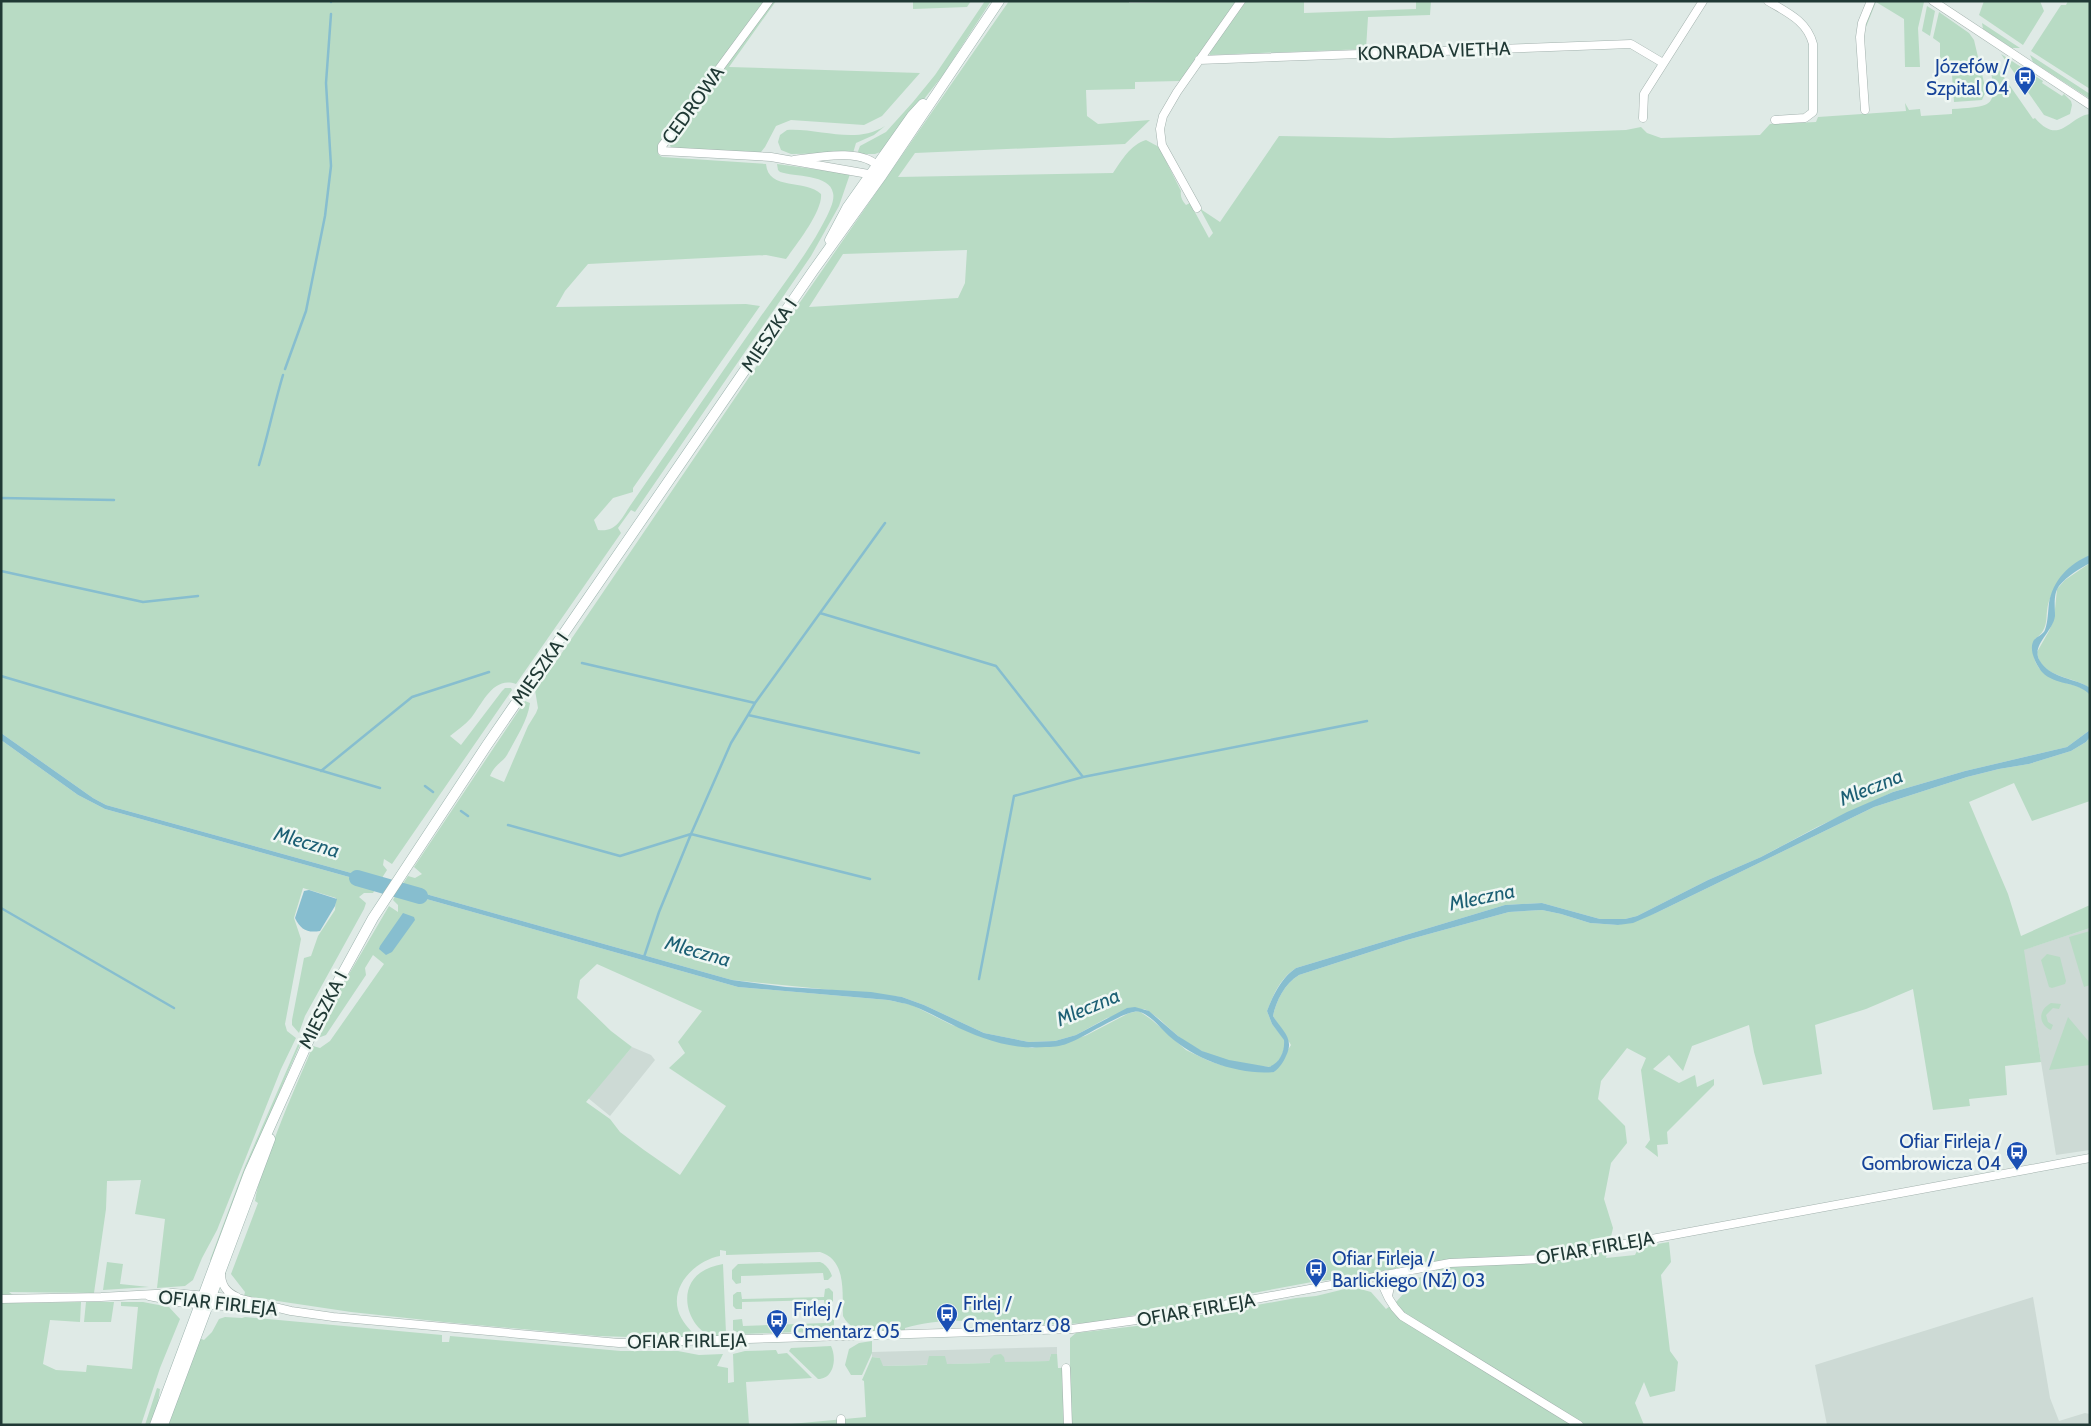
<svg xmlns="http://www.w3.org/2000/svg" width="2091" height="1426" font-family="Cabin,sans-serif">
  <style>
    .built { fill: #cddad5 }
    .green { fill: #b8dbc4; fill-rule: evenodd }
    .water { fill: #87becf }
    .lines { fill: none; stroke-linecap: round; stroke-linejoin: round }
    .stream { stroke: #87becf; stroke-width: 2.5 }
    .river { stroke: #87becf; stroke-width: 16 }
    .street-casing { stroke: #a2b1ad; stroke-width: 9 }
    .secondary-casing { stroke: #9eb5af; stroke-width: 11 }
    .street { stroke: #fff; stroke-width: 8 }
    .secondary { stroke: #fff; stroke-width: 10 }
    .labels { text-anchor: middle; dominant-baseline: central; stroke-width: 5; stroke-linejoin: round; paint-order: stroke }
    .street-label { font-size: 19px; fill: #203935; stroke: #eff7f3 }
    .transit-label { font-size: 19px; fill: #164399; stroke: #eff7f3; text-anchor: start }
    .water-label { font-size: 20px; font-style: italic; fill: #1c5f74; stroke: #eff7f3 }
  </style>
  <rect width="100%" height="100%" fill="#dfeae6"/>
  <!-- built -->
  <path class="built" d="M 2090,928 L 2090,1150 L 2056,1155 L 2023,950 Z
    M 632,1047 L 651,1055 L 655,1060 L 610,1116 L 588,1098 Z
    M 2033,1297 L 2050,1398 L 2059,1421 L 2085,1413 L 2090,1414 L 2090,1425 L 1827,1425 L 1815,1365 Z
    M 1057,1347 L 1057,1354 L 1051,1354 L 1049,1361 L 882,1366 L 880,1358 L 872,1357 L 872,1352 Z"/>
  <!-- green -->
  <path class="green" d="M 1,1 L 776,1 L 729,67 L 920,73 L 882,116 L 864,125 L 791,120 L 776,126 L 765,147 L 761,152 L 704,151 L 671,148 L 669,142 L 662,140 L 658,154 L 662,157 L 766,164 C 768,191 806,179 821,194 C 823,211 796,245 786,259 L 766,255 L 588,264 L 565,291 L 556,307 L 746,304 L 760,306 L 633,488 L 633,492 L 613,498 L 594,520 L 598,530 C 617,533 622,517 632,503 C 674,442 715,382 757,322 C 780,288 808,254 826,218 C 829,212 835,200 833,193 C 830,174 794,177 780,172 L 778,170 L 777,164 L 850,174 L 839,206 L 811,256 L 635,512 L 631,510 L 618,528 L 621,533 L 516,684 C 493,676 483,703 471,718 C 465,725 457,730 450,736 L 461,745 L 502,691 L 505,688 L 511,688 L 512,690 L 392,864 L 384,859 L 383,865 L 387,870 L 380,881 L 106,805 L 93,798 L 1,733 Z
    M 913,1 L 971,1 L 967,7 L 913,9 Z
    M 985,1 L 991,1 L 943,75 L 883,151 L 875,154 L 857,154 L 860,146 L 886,132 L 913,102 L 935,75 Z
    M 1009,1 L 1129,1 L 1129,3 L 1239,1 L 1180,81 L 1135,82 L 1135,89 L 1086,90 L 1087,116 L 1098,124 L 1150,120 L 1125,144 L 915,153 L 898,177 L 1113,173 C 1122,160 1130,145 1146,140 L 1159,147 L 1181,191 C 1180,196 1182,201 1186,205 L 1190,203 L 1209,238 L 1213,233 L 1192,194 L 1193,192 L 1202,210 L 1220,222 L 1279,136 L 1391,138 L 1626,130 L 1641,127 L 1647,133 L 1661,138 L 1760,135 L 1770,124 L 1816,122 L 1818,117 L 1906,111 L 1905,103 L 1909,110 L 1920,109 L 1921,116 L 1952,114 L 1952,109 C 1999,106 1995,106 1990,61 L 1992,60 L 2033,119 L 2035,118 C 2060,147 2069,116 2090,114 L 2090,555 C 2071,564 2056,581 2049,601 C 2044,616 2051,628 2035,639 C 2035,645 2033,653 2034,658 C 2042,687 2085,681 2090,695 C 2091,702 2090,722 2090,730 L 2067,747 L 1965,771 L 1893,792 L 1817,827 L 1761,857 L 1708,880 L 1637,916 L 1625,919 L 1600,919 L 1542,903 L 1505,905 L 1296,968 C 1281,977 1273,995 1267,1011 L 1272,1024 L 1285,1040 C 1285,1051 1280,1063 1270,1067 C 1237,1064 1203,1057 1178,1036 C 1167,1027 1157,1015 1144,1009 L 1107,1018 L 1076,1035 L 1055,1041 L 1029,1042 L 984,1033 L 924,1005 L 902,997 L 732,980 L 401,887 L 408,876 L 415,878 L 422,874 L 414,867 L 525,701 L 530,703 C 528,720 515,740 507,755 C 503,762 495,764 490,776 L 504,782 L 528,726 L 536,713 L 538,708 L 535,690 L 553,666 L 796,308 ZM 967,250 L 965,283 L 958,298 L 809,307 L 843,254 Z
    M 1246,1 L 1304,1 L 1304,13 L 1416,9 L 1416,1 L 1431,1 L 1430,15 L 1368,17 L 1366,49 L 1210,55 L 1209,53 Z
    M 1874,1 L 1924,2 L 1918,28 L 1920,67 L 1905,67 L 1904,19 L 1876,2 L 1866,27 L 1865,27 Z
    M 1984,1 L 2040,1 L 2044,11 L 2023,45 L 1979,15 Z
    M 2068,1 L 2090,1 L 2090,89 L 2031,51 L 2061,5 L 2066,5 Z
    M 1927,6 L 1935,11 L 1930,36 L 1922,31 Z
    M 1939,12 L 1969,33 L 1974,40 L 1986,91 L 1982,100 L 1954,102 L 1952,75 L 1940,73 L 1940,43 L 1933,38 Z
    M 1982,23 L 2020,48 L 2012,48 L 1983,29 Z
    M 2001,54 L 2043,81 L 2042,83 L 2062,96 L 2064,94 L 2071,101 L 2072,105 L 2070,114 L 2057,120 L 2044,115 Z
    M 2030,55 L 2090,94 L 2090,99 L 2033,62 Z
    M 885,126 L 874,135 L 856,143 L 853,153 L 791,154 L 781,150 L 778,142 L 780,135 L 787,130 C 820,128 855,145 885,126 Z
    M 2090,563 L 2090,688 C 2073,676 2040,678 2037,652 L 2049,631 L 2054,619 L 2057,589 L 2065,580 Z
    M 2090,737 L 2090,801 L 2032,821 L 2014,783 L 1969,802 L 2008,894 L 2021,936 L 2090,905 L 2090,928 L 2024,950 L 2041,1062 L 2005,1066 L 2007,1095 L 1969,1099 L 1970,1106 L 1933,1110 L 1913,989 L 1866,1009 L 1815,1025 L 1822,1074 L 1763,1085 L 1754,1052 L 1749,1025 L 1692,1046 L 1683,1071 L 1669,1055 L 1653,1069 L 1679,1083 L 1695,1075 L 1697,1087 L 1714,1079 L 1714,1085 L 1667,1132 L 1668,1144 L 1657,1145 L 1658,1157 L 1645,1147 L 1650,1140 L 1641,1070 L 1646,1058 L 1627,1048 L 1601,1081 L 1598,1099 L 1625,1126 L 1627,1143 L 1611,1163 L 1604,1199 L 1613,1228 L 1606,1258 L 1635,1255 L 1639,1247 L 1669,1242 L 1671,1262 L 1661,1275 L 1670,1351 L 1678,1362 L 1675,1391 L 1650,1397 L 1644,1382 L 1635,1403 L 1644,1425 L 780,1425 L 866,1417 L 864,1381 L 862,1380 L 872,1357 L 880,1358 L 883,1366 L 927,1365 L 929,1356 L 945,1356 L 947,1364 L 990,1363 L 990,1359 L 994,1355 L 1001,1354 L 1004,1357 L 1005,1362 L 1049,1361 L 1051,1354 L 1057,1354 L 1058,1368 L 1070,1368 L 1070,1338 L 1076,1333 L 1145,1325 L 1296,1298 L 1316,1296 L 1353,1287 L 1371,1292 L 1386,1309 L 1397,1301 L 1417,1278 L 1437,1274 L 1433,1261 L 1353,1277 L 1312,1282 L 1093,1323 L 998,1326 L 998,1324 C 967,1319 935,1319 905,1328 L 905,1330 C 885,1331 854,1338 843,1316 C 842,1293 847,1260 820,1252 L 726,1255 L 726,1251 L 720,1250 L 720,1256 C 697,1260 671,1284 678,1310 C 681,1321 689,1328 695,1336 L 680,1337 L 679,1333 L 660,1333 L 660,1338 L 598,1336 L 444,1322 L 351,1312 L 244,1296 L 245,1292 L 231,1274 L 258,1203 L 255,1201 C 258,1182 265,1164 272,1146 C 284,1112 299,1079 313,1046 L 320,1048 L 330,1041 L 384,964 L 373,955 L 365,968 L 366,975 L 326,1035 L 315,1039 L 335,998 L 389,906 L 398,912 L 398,905 L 393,900 L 398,891 L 738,987 L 888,1000 L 912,1005 L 952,1025 L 1032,1048 L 1085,1036 L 1129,1013 L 1139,1011 L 1152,1020 L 1186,1050 L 1209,1061 L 1221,1065 L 1261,1072 L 1274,1072 L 1291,1045 L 1273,1016 C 1276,1001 1285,983 1299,975 L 1407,940 L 1509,912 L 1542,910 L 1561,914 L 1590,923 L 1618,925 L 1656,913 L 1874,807 L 1967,777 L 1999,769 L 2029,764 L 2071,751 L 2086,742 ZM 597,964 L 702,1011 L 678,1042 L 685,1053 L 669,1068 L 726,1106 L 680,1175 L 644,1150 L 620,1132 L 610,1119 L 586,1102 L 632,1047 L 611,1031 L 577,998 L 580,980 Z
    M 1,740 L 78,795 L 105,809 L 378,885 L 373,893 L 364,893 L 359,897 L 366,903 L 364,909 L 305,1016 L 299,1033 L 292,1025 L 292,1020 L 304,958 L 311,956 L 318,936 L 335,910 L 336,898 L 303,888 L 294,918 L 301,939 L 285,1024 L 287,1031 L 296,1038 L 281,1069 L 217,1230 L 202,1258 L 193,1280 L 185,1286 L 157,1288 L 165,1219 L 135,1214 L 141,1180 L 107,1181 L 106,1209 L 94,1293 L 9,1292 L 24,1303 L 81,1302 L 80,1322 L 50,1320 L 43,1364 L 56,1370 L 86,1372 L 87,1365 L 132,1369 L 138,1307 L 121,1306 L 121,1302 L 143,1302 L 169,1307 L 180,1319 L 160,1368 L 141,1425 L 1,1425 Z
    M 2090,931 L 2090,985 L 2084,987 L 2069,937 Z
    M 2047,954 L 2060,957 L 2066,981 L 2065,984 L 2052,988 L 2049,987 L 2041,960 Z
    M 2051,1003 L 2061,1004 L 2059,1009 L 2053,1008 L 2046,1015 L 2048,1022 L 2053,1025 L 2051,1030 C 2038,1024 2038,1010 2051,1003 Z
    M 2068,1017 L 2090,1043 L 2090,1065 L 2049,1070 Z
    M 299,1042 L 301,1042 L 247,1168 L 212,1261 L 210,1260 L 245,1166 Z
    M 107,1262 L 123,1264 L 120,1284 L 149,1287 L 103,1290 Z
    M 820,1262 C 826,1264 830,1270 832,1276 L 828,1280 L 824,1280 L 823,1273 L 741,1276 L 741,1283 L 736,1284 L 732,1279 L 732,1270 L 738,1264 Z
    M 723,1264 L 726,1333 C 697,1353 657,1275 723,1264 Z
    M 829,1288 L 833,1292 L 833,1301 L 828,1307 L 825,1307 L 824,1300 L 742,1302 L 742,1309 L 736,1309 L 733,1306 L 733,1295 L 737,1292 L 741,1292 L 742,1299 L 824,1297 L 825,1289 Z
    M 86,1302 L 114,1302 L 111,1322 L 84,1322 Z
    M 825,1316 L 834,1320 L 834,1325 L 829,1331 L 741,1334 L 733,1330 L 733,1320 L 742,1319 L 743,1326 L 825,1323 Z
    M 225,1317 L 242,1318 L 245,1317 L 442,1335 L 442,1342 L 449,1342 L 450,1336 L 621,1351 L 678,1351 L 699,1355 L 723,1354 L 717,1366 L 728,1368 L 728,1383 L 734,1382 L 733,1354 L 745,1351 L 776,1350 L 778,1354 L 787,1353 L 812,1378 L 746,1382 L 749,1425 L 167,1425 L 199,1338 L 204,1340 L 212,1332 L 219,1319 Z
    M 872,1341 L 872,1353 L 862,1375 L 851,1375 L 845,1365 L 849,1349 L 859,1343 Z
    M 831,1346 C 837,1358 834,1379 818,1379 L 789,1351 L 791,1348 Z
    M 157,1388 L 160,1389 L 157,1410 L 152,1425 L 145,1425 Z"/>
  <!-- water -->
  <path class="water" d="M 2090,555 L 2090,563 C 2079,569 2067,576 2059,586 C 2053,594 2055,607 2055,616 C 2053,632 2030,646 2040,661 C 2049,677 2072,678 2087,686 L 2090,688 L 2090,695 C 2078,681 2055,686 2042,672 C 2036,665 2028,649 2034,640 C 2037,636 2043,635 2045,630 C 2048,622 2048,611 2049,603 C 2053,580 2069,564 2090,555 Z
    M 2090,730 L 2090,737 L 2086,742 L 2071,751 L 2029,764 L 1999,769 L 1967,777 L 1874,807 L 1656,913 L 1633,923 L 1618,925 L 1590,923 L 1561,914 L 1542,910 L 1509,912 L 1407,940 L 1299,975 C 1285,983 1276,1001 1273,1016 C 1282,1031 1295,1038 1286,1056 C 1283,1063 1280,1067 1274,1072 C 1238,1075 1196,1060 1169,1036 C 1160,1028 1152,1016 1140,1012 C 1128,1008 1085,1037 1071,1042 C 1063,1046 1055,1047 1046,1047 C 1013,1050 980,1039 951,1024 C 938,1018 927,1011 913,1006 C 905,1003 896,1002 888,1000 L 738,987 L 398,891 L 401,887 L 732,980 L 786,987 L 871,992 L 902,997 L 924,1005 L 984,1033 L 1029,1042 L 1055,1041 L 1076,1035 L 1127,1008 L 1135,1007 L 1149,1011 L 1178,1036 L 1202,1051 L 1229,1060 L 1269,1067 C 1280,1063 1285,1051 1284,1040 L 1272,1024 L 1267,1011 C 1273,995 1282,977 1296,968 L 1505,905 L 1542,903 L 1600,919 L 1625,919 L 1637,916 L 1708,880 L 1761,857 L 1847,812 L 1893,792 L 1965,771 L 2067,747 Z
    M 1,733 L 93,798 L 106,805 L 380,881 L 378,885 L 105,809 L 78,795 L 1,740 Z
    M 309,890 L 337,899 L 335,906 L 320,931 C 307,933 301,930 295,918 L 304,891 Z
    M 403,913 L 414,917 L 415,920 L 392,952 L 386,955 L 379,949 L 380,946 Z"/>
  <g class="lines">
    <!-- stream -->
    <path class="stream" d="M 331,2 L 331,1
      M 285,369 L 306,311 L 325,216 L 331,166 L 326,83 L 331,14
      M 259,465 C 268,435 274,405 283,375
      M 1,498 L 114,500
      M 1,571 L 143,602 L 198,596
      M 820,613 L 996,666 L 1083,777
      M 582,663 L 755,703 L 885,523
      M 1,676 L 380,788
      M 755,703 L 748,715 L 919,753
      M 748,715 L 731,743 L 691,834 L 870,879
      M 321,771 L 412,697 L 489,672
      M 425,786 L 433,792
      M 461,811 L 468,816
      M 508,825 L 620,856 L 691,834
      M 1,908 L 174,1008
      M 644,957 L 659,912 L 691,834
      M 979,979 L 1014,796 L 1083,777 L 1367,721"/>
    <!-- river -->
    <path class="river" d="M 357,878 L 420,896"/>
    <!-- street casing -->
    <g class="street-casing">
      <path id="street" d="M 769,1 L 665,142 L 662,146 L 662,151 L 771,157 L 874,175
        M 1768,1 C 1788,13 1807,21 1813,44 L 1813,112 L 1805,118 L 1775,120
        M 1933,1 L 2090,105
        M 1199,60 L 1631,44 L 1663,63
        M 1865,110 L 1860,37 L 1862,23 L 1871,1
        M 1643,118 L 1644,94 L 1703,1
        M 794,160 C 816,157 866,147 880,169
        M 1197,208 L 1162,145 L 1160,129 L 1163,116 L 1177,92 L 1241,1
        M 221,1273 C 221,1285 226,1292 237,1297
        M 1380,1276 C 1384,1292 1390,1304 1402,1316 L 1579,1425
        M 149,1296 L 184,1303 L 276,1310
        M 1388,1296 L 1391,1282 L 1397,1273
        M 1,1299 L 101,1297 L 173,1293 L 241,1299 L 291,1311 L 333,1317 L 619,1343 L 1072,1329 L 1158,1317 L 1450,1263 L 1543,1259 L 2090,1158
        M 1066,1368 L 1068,1425
        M 841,1419 L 841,1425"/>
    </g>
    <!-- secondary casing -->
    <g class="secondary-casing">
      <path id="secondary" d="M 830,240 L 847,208 L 912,116 L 923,104
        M 155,1425 L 249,1173 L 321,1013 L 373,918 L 487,745 L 813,271 L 882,175 L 999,1
        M 163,1425 L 270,1139"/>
    </g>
    <!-- street -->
    <use href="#street" class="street"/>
    <!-- secondary -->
    <use href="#secondary" class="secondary"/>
  </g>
  <!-- icons -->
  <defs>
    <g id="bus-pin" transform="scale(1.125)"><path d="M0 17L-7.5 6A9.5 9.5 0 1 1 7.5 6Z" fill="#1a4fb4" stroke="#eff7f3"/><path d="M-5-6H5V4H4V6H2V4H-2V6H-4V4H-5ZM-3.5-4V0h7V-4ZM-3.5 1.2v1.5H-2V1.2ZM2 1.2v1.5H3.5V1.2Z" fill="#fff"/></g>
  </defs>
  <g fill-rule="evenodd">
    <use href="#bus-pin" x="2025" y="77"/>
    <use href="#bus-pin" x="2017" y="1152"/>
    <use href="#bus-pin" x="1316" y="1269"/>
    <use href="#bus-pin" x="947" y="1314"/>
    <use href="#bus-pin" x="777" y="1320"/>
  </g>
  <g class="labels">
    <!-- street labels -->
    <g class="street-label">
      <text transform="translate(1434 51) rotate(-2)">KONRADA VIETHA</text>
      <text transform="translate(693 105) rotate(-54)">CEDROWA</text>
      <text transform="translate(769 335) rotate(-56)">MIESZKA I</text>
      <text transform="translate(540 669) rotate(-55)">MIESZKA I</text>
      <text transform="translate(323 1010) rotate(-63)">MIESZKA I</text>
      <text transform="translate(1595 1248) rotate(-10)">OFIAR FIRLEJA</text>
      <text transform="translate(218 1303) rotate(6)">OFIAR FIRLEJA</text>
      <text transform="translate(1196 1310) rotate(-10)">OFIAR FIRLEJA</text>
      <text transform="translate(687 1341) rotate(-1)">OFIAR FIRLEJA</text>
    </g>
    <!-- transit labels -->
    <g class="transit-label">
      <text x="2009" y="66" text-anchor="end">Józefów /<tspan x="2009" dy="22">Szpital 04</tspan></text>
      <text x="2001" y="1141" text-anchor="end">Ofiar Firleja /<tspan x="2001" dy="22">Gombrowicza 04</tspan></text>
      <text x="1332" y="1258">Ofiar Firleja /<tspan x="1332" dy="22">Barlickiego (NŻ) 03</tspan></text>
      <text x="963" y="1303">Firlej /<tspan x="963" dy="22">Cmentarz 08</tspan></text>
      <text x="793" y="1309">Firlej /<tspan x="793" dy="22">Cmentarz 05</tspan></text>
    </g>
    <!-- water labels -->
    <g class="water-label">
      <text transform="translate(1871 787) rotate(-22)">Mleczna</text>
      <text transform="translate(307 842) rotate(16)">Mleczna</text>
      <text transform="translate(1482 897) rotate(-12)">Mleczna</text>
      <text transform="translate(698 951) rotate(16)">Mleczna</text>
      <text transform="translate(1088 1007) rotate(-23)">Mleczna</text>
    </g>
  </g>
  <!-- border -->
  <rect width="2091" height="1426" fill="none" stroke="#203935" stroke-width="5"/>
</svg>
